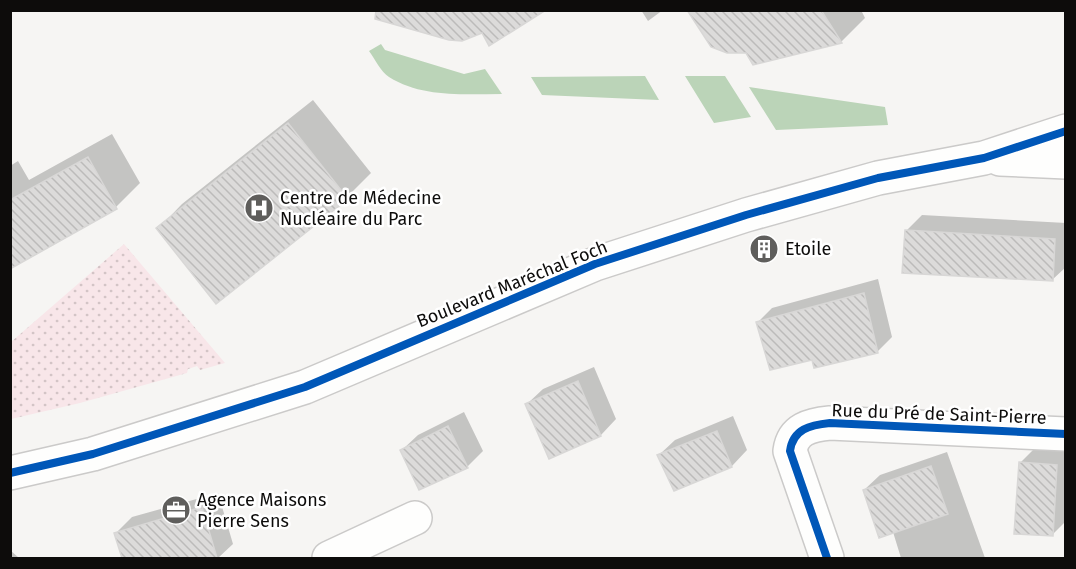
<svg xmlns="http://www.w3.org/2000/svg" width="1076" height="569" font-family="'Fira Sans',sans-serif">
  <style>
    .grass { fill: url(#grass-dots) }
    .water { fill: #bbd4b8 }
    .shadow { fill: #0003 }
    .building { fill: url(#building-back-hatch); stroke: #d8d7d6; stroke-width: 1.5 }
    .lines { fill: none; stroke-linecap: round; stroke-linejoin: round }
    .street-casing { stroke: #cbcac9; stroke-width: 36 }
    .secondary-casing { stroke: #cbcac9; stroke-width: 36 }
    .street { stroke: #fefefd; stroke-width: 33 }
    .secondary { stroke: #fefefd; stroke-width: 33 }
    .cycleway-casing { stroke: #fff; stroke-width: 11 }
    .cycleway { stroke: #0057b8; stroke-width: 8 }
    .labels { text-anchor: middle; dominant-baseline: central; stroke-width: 5; stroke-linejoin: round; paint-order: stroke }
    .poi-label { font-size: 18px; fill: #0d0c0b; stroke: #fff; text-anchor: start }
    .street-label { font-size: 18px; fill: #0d0c0b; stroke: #fff }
  </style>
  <defs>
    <pattern id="grass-dots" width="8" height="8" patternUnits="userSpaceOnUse" patternTransform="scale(1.5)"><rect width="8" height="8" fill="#f8e6e9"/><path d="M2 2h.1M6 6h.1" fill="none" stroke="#d3c4c6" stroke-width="1.8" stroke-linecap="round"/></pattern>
    <pattern id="building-back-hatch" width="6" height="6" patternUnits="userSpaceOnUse" patternTransform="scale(1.5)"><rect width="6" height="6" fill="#dcdbda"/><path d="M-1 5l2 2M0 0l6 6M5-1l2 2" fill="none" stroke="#bcbbba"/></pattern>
  </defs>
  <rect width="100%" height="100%" fill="#f6f5f3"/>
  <!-- grass -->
  <path class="grass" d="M 124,244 L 225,363 L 200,370 L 197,366 L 188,369 L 187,373 L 80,403 L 11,419 L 11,342 Z"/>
  <!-- water -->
  <path class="water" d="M 381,44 L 385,50 L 464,74 L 485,69 L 502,94 C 465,94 422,98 389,77 C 381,72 375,59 369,51 Z
    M 645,76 L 659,100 L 542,95 L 531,77 Z
    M 685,76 L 725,76 L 751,117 L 714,123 Z
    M 749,87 L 885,107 L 888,125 L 776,130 Z"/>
  <!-- shadow -->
  <path class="shadow" d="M 641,10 L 663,10 L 648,21 Z
    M 689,10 L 861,10 L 865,18 L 842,41 L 754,63 L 747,51 Z
    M 313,100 L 371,173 L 347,197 L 158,229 L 182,204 Z
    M 112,134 L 140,183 L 116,207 L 10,267 L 10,166 L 18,161 L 29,180 Z
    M 922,215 L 1066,223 L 1066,267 L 1052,280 L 907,230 Z
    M 878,279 L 892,337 L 877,352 L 813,358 L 758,322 L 772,308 Z
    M 594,367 L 616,419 L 601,435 L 549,457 L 527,404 L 543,389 Z
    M 464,412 L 483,451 L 467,467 L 402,450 L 418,435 Z
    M 733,416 L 747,450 L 732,466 L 659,455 L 675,440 Z
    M 1036,447 L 1066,449 L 1066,521 L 1052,535 L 1020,463 Z
    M 947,452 L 985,558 L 901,558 L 893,532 L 864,490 L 880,475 Z
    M 218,493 L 233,544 L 218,558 L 123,558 L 116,533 L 132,517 Z
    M 10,550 L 19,558 L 10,558 Z"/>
  <!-- building -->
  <path class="building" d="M 376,10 L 546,10 L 489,46 L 482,33 L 462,41 L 449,40 L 375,19 Z
    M 687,10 L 821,10 L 842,43 L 753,65 L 746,53 L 727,53 L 711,47 Z
    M 288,123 L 348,199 L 216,304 L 156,228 Z
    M 88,157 L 117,209 L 10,269 L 10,200 Z
    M 905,230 L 1055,239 L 1053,281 L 902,273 Z
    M 864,293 L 878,353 L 814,368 L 812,360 L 770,370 L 756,322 Z
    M 578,381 L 601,436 L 549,459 L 525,404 Z
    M 448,426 L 468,468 L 419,490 L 400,450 Z
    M 717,431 L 732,467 L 674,491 L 657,455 Z
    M 1019,462 L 1057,465 L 1053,536 L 1014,534 Z
    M 931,466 L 948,514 L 879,538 L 863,490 Z
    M 202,507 L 217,558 L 122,558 L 114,533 Z"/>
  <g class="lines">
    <!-- street casing -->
    <g class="street-casing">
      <path id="street" d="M 329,558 L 415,518
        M 827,558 L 790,451 C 793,429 810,425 830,423 L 1066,434"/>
    </g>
    <!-- secondary casing -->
    <g class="secondary-casing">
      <path id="secondary" d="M 1000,159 L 1066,162
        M 10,473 L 93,454 L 305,387 L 595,264 L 746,215 L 878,178 L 984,158 L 1066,131"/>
    </g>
    <!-- street -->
    <use href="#street" class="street"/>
    <!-- secondary -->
    <use href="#secondary" class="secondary"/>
    <!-- cycleway casing -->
    <g class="cycleway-casing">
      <path id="cycleway" d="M 10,473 L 93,454 L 305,387 L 595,264 L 746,215 L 878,178 L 984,158 L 1066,131
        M 827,558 L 790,451 C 793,429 810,425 830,423 L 1066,434"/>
    </g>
    <!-- cycleway -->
    <use href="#cycleway" class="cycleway"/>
  </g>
  <!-- icons -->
  <defs>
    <g id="hospital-disc" transform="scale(1.5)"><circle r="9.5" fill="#5f5e5c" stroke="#fff"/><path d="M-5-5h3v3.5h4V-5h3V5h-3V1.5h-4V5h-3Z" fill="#fff"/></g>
    <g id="building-disc" transform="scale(1.5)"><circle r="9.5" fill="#5f5e5c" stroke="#fff"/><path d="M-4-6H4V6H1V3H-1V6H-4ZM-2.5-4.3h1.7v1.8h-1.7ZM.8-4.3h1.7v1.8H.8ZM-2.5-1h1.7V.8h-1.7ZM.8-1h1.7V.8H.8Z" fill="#fff"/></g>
    <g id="office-disc" transform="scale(1.5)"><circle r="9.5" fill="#5f5e5c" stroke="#fff"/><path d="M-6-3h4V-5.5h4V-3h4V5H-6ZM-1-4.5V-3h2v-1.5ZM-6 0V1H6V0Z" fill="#fff"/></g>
  </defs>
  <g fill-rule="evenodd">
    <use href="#hospital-disc" x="259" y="208"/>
    <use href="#building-disc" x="764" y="249"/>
    <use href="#office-disc" x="176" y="510"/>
  </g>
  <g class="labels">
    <!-- poi labels -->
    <g class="poi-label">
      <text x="280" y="198">Centre de Médecine<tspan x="280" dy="21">Nucléaire du Parc</tspan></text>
      <text x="785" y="249">Etoile</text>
      <text x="197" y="500">Agence Maisons<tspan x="197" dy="21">Pierre Sens</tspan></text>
    </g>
    <!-- street labels -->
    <g class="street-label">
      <text transform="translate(512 284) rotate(-22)">Boulevard Maréchal Foch</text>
      <text transform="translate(939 414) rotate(2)">Rue du Pré de Saint-Pierre</text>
    </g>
  </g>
  <!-- border -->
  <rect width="1076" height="569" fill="none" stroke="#0d0c0b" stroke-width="24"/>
</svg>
